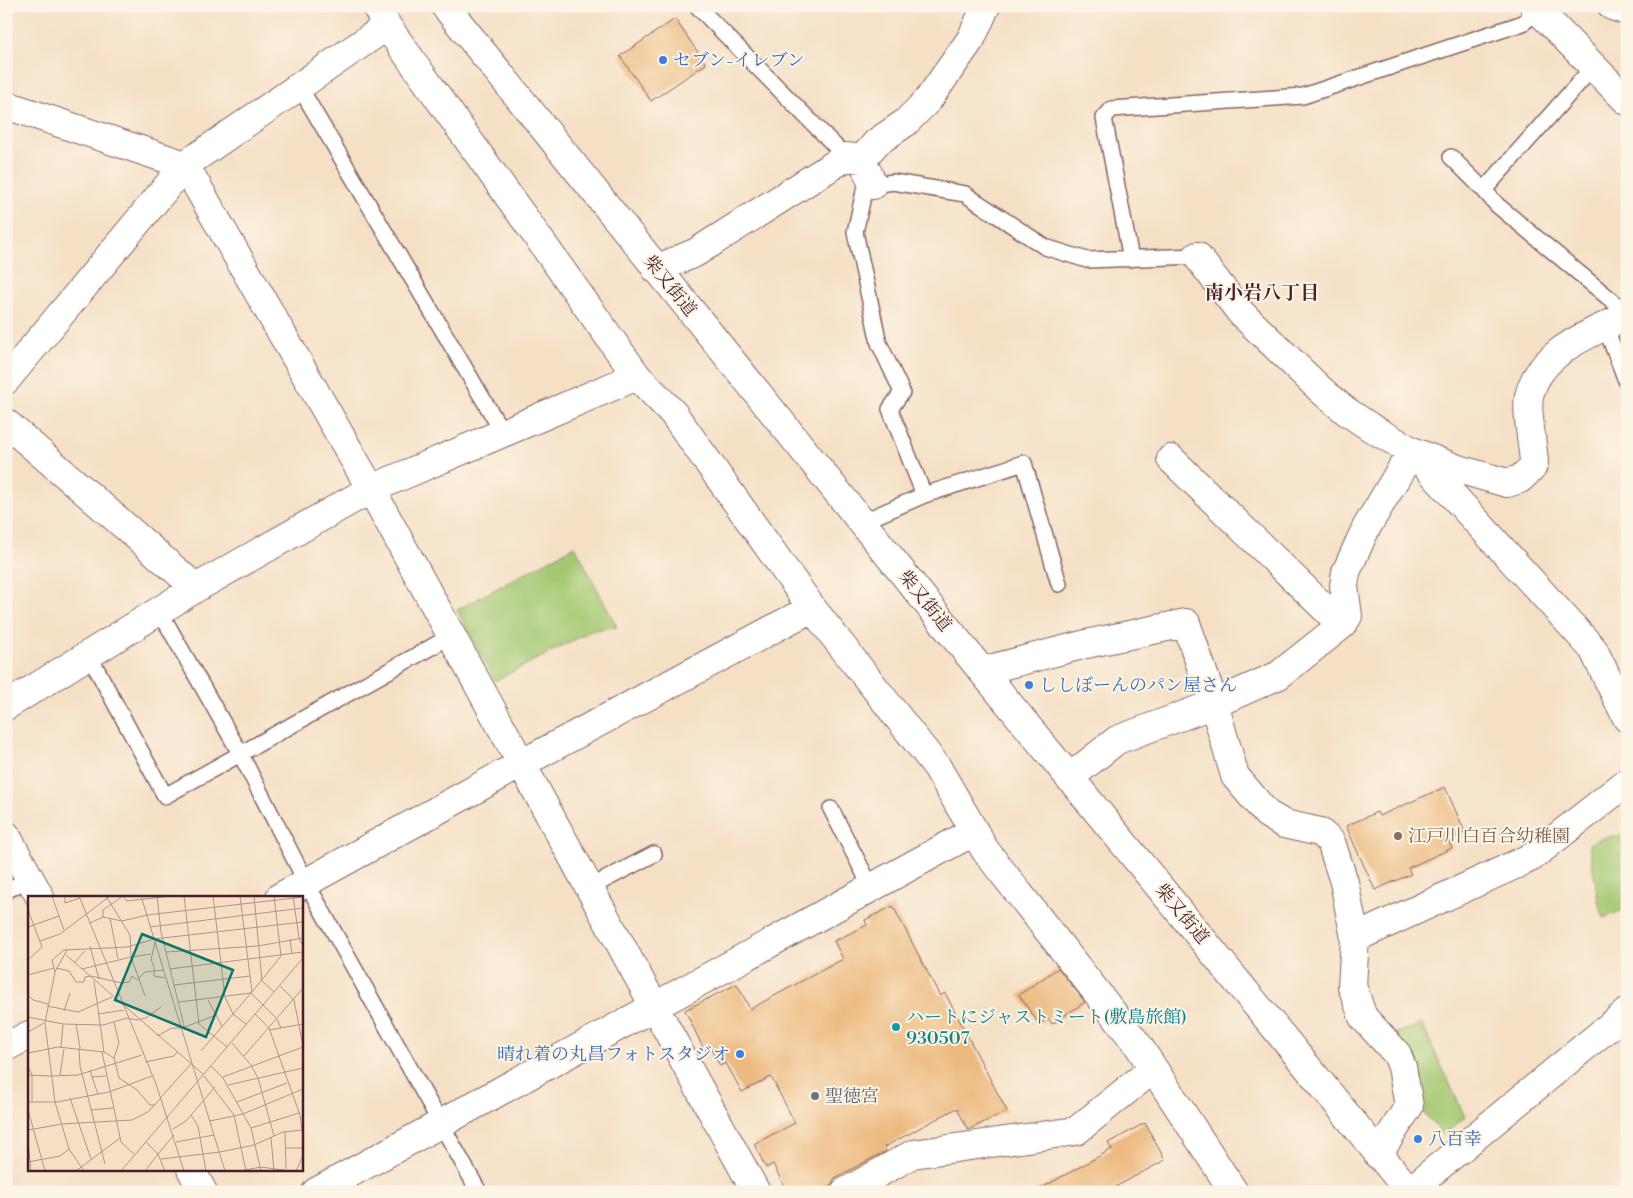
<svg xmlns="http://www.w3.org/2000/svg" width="1633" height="1198" font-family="'Libre Bodoni','Noto Serif JP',serif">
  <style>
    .green { fill: #a5c973; stroke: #78744f }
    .building { fill: #ecb97e }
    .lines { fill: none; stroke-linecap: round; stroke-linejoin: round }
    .lane-casing { stroke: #866361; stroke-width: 18 }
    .street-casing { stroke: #866361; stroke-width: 30 }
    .secondary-casing { stroke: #866361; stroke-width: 30 }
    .lane { stroke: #fff; stroke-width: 15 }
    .street { stroke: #fff; stroke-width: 28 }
    .secondary { stroke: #fff; stroke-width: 28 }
    .shop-dot { fill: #3f7fe0; stroke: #fcf5e5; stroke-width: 2 }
    .education-dot { fill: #8d6e63; stroke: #fcf5e5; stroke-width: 2 }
    .culture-dot { fill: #0f9aa8; stroke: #fcf5e5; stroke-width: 2 }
    .worship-dot { fill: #6b7280; stroke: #fcf5e5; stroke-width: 2 }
    .labels { text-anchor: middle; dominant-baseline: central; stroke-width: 4; stroke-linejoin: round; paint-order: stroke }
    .shop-label { font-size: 18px; fill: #366cbe; stroke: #fcf5e5; text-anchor: start }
    .street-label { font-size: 18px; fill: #4a1f2b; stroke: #fcf5e5 }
    .education-label { font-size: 18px; fill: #785e54; stroke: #fcf5e5; text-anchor: start }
    .culture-label { font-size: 18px; fill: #0d838f; stroke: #fcf5e5; text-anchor: start }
    .worship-label { font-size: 18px; fill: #5b616d; stroke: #fcf5e5; text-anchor: start }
    .neighbourhood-label { font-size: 19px; font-weight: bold; fill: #4a1f2b; stroke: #fcf5e5 }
    .inset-road { fill: none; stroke: #b19388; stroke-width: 1 }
    .view { fill: #0f766e; fill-opacity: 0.15; stroke: #0f766e; stroke-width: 2.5 }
    .inset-edge { fill: none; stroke: #4a1f2b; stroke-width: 2.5 }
  </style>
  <rect width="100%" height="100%" fill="#fcf5e5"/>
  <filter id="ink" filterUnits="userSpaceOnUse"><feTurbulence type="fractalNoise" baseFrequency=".02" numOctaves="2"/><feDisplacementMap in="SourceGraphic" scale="10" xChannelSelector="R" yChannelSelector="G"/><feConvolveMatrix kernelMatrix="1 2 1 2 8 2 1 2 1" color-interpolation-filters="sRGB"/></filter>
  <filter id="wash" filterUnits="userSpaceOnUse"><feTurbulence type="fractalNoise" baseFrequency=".0096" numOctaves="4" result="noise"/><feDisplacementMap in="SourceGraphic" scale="20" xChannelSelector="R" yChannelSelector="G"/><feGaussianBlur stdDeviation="1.12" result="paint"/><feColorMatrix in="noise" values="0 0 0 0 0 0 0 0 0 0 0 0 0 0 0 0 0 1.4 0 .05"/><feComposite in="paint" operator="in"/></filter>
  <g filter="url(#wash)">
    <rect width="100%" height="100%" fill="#f5e0c6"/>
    <!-- green -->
    <path class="green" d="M 575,546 L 617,627 L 593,630 L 495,681 L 457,610 Z
      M 1627,834 L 1627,908 L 1604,918 L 1599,905 L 1589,844 L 1602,838 Z
      M 1422,1024 L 1465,1117 L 1443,1135 L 1419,1107 L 1394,1034 Z"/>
    <g id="blocks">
      <!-- building -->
      <path class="building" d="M 675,19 L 706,64 L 651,101 L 620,56 Z
        M 1445,787 L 1465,832 L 1448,840 L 1452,848 L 1408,868 L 1411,874 L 1375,890 L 1346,826 L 1377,812 L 1379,816 Z
        M 893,906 L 940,996 L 945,993 L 1007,1111 L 968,1130 L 957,1108 L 884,1147 L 886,1151 L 835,1178 L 831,1185 L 818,1192 L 787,1192 L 773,1164 L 766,1168 L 754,1144 L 795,1123 L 771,1077 L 742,1092 L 726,1063 L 720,1066 L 710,1047 L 704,1050 L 685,1010 L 737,984 L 750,1009 L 843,959 L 834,941 L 867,925 L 865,920 Z
        M 1058,968 L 1085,1002 L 1052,1024 L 1048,1018 L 1039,1024 L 1019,995 Z
        M 1145,1123 L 1165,1160 L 1106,1192 L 1034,1192 L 1112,1149 L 1108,1143 Z"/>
    </g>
  </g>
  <g filter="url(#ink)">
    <use href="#blocks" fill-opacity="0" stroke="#866361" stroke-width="1"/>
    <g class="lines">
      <!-- lane casing -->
      <g class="lane-casing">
        <path id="lane" d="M 697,6 L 846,157
          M 1593,67 L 1484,190 L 1497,205 L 1627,313
          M 299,86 L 503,433
          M 1451,157 L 1484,190
          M 1131,259 L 1104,118 L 1112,109 L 1303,96 L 1523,23 L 1538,11
          M 1605,326 L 1627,383
          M 924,495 L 1024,463 L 1059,584
          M 862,522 L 924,495 L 890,409 L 902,392 L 879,343 L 855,232 L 864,192 L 873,185 L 893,182 L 965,194 L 1045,247 L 1087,260 L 1197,256
          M 160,612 L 240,753 L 306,882 L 479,1192
          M 89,655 L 165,796 L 451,636
          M 831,809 L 871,887
          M 589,888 L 654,854
          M 6,891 L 30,878"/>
      </g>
      <!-- street casing -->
      <g class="street-casing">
        <path id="street" d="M 376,6 L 387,26 L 637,376 L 673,413 L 812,608 L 937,767 L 985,850 L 1138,1045 L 1234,1192
          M 1612,6 L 1627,11
          M 6,105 L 185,165 L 371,489 L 756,1192
          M 873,185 L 862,159 L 877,142 L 905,123 L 928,100 L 971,39 L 986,6
          M 1197,256 L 1241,313 L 1323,392 L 1346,411 L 1373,429 L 1412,451 L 1458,469 L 1507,483 L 1520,479 L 1532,468 L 1534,462 C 1533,446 1526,411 1529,396 C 1539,352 1590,333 1627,316
          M 656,269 L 695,253 L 846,157 L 862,159
          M 6,380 L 185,165 L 387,26
          M 6,423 L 196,588
          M 1417,456 L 1593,649 L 1627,718
          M 1171,459 L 1342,625
          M 982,671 L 1086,644 L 1186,623 L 1214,704 L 1235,776 L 1267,814 L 1284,824 L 1320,832 L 1331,842 L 1344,882 L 1355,938 L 1352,986 L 1363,1017 L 1397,1054 L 1402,1067 L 1409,1106 L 1378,1155
          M 6,706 L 196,588 L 371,489 L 637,376
          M 1069,778 L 1117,740 L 1214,704 L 1279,675 L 1342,625 L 1348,616 L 1344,586 L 1346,572 L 1366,528 L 1412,451
          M 6,835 L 40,897
          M 280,897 L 521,764 L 812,608
          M 1355,938 L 1532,857 L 1627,782
          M 6,1047 L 29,1035
          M 191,1169 L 203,1192
          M 316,1192 L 973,832
          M 845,1192 L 913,1154 L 1076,1131 L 1153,1069"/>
      </g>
      <!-- secondary casing -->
      <g class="secondary-casing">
        <path id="secondary" d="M 445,6 L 982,671 L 1410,1192
          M 1534,6 L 1627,101
          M 1408,1192 L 1627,1012"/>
      </g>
      <!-- lane -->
      <use href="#lane" class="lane"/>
      <!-- street -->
      <use href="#street" class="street"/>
      <!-- secondary -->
      <use href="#secondary" class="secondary"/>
    </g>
  </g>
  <!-- markers -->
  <g class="shop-dot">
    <circle cx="663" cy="60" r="5"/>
    <circle cx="1029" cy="685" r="5"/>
    <circle cx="740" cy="1054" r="5"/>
    <circle cx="1418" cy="1139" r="5"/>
  </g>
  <circle class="education-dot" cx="1398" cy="836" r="5"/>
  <circle class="culture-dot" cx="896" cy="1027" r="5"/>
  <circle class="worship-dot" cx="815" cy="1096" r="5"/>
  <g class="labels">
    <!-- shop labels -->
    <g class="shop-label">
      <text x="673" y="60">セブン-イレブン</text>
      <text x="1039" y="685">ししぼーんのパン屋さん</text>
      <text x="730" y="1054" text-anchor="end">晴れ着の丸昌フォトスタジオ</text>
      <text x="1428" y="1139">八百幸</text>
    </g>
    <!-- street labels -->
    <g class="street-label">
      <text transform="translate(670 286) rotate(51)">柴又街道</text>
      <text transform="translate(925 601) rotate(51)">柴又街道</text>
      <text transform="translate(1182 914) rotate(50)">柴又街道</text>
    </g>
    <!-- education labels -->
    <g class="education-label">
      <text x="1408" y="836">江戸川白百合幼稚園</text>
    </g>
    <!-- culture labels -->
    <g class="culture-label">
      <text x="906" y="1017">ハートにジャストミート(敷島旅館)<tspan x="906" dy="21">930507</tspan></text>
    </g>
    <!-- worship labels -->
    <g class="worship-label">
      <text x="825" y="1096">聖徳宮</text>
    </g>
    <!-- neighbourhood labels -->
    <g class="neighbourhood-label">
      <text x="1262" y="293">南小岩八丁目</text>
    </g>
  </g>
  <!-- overview -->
  <g transform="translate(28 896)">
    <rect width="275" height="275" fill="#f5e0c6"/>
    <path class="inset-road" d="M 24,0 L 36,34M 37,0 L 37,7 L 52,2M 51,0 L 128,188 L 156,275M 113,0 L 197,275M 129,0 L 133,36 L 157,134M 156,0 L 171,128 L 199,151M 185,0 L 197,101 L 205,118 L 218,128M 226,0 L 234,85 L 246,96M 265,0 L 271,42 L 275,50M 95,1 L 99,5 L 144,0M 0,14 L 14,51 L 0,64M 75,21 L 75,14 L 95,0M 82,22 L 90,63M 62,27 L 75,21 L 94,25 L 119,19 L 275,1M 0,31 L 31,20M 122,31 L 275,12M 262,43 L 264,58M 12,45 L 32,38 L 82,0M 127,46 L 123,64 L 126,70 L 126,80 L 137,82M 62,50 L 71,83M 39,54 L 27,76 L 17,127 L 27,206 L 41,253 L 56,275M 138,56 L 230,50 L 275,42M 38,59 L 175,178M 46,67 L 57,55M 28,72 L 41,75 L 48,86 L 56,86 L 57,81 L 63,80 L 94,87 L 101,86 L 104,80 L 109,84M 54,73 L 103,61 L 102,39 L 78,0M 142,73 L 275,56M 27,76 L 24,64 L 36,54 L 100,51 L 126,43 L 275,26M 0,79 L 26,72M 109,84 L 117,76 L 136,74M 66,85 L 76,156M 146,89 L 222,80M 252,90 L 266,104 L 275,150M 224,96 L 253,60 L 246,0M 0,99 L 5,104 L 20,108M 117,100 L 103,61 L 123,58M 180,104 L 194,130M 151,106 L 223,97 L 249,123 L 253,132M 19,110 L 50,116 L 84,101M 36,115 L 42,97M 70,118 L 96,114M 227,118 L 241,132 L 272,219 L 274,234M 0,121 L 35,128 L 33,151M 86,126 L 91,147 L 86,162M 35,128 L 75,129 L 99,122 L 109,124 L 118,122 L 133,111M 48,128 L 52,152M 157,131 L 188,119M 241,134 L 275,128M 0,136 L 16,127M 129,140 L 144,132 L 154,132M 204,147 L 223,169 L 230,182 L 246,240M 51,152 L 52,170 L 77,268M 173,155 L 224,96 L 212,0M 74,156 L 93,246 L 106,258M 0,157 L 30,151 L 76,156 L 86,162 L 91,182 L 109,194 L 122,209 L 127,209M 216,160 L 275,92M 117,166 L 146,160 L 149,156M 0,170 L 4,179 L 4,206M 183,170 L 195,182 L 223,232 L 233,275M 62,174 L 64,181 L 78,180M 0,179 L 23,180M 32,179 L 36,153M 23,180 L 50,179 L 114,159M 176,180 L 206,219 L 218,275M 64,181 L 70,198M 195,181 L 275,151M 200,189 L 275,172M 133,201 L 163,168M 42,202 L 63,263M 0,206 L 29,206 L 81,196 L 124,180M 209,206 L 259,187M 0,214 L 17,275M 63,214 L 85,212M 163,219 L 170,230 L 178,275M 182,225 L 215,218 L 275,193M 223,232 L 271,217M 145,233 L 158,225 L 187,191M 0,234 L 34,228 L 104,224 L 120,216 L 133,202M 257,236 L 258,273M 243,242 L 246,275M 0,245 L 3,275M 118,246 L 130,258 L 137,275M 148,246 L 186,239M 258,252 L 275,252M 130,258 L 146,239M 133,263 L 192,256 L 226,249 L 255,236 L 275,234M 0,266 L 32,260 L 41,253M 217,274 L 233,271 L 262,275M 48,275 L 92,242M 93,275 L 275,62M 117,275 L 130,258M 268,275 L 275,260"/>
    <path class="view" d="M 114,38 L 205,74 L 178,141 L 87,104 Z"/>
    <rect width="275" height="275" class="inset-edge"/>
  </g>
  <!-- margin -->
  <rect width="1633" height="1198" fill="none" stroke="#fcf5e5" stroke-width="25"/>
</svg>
